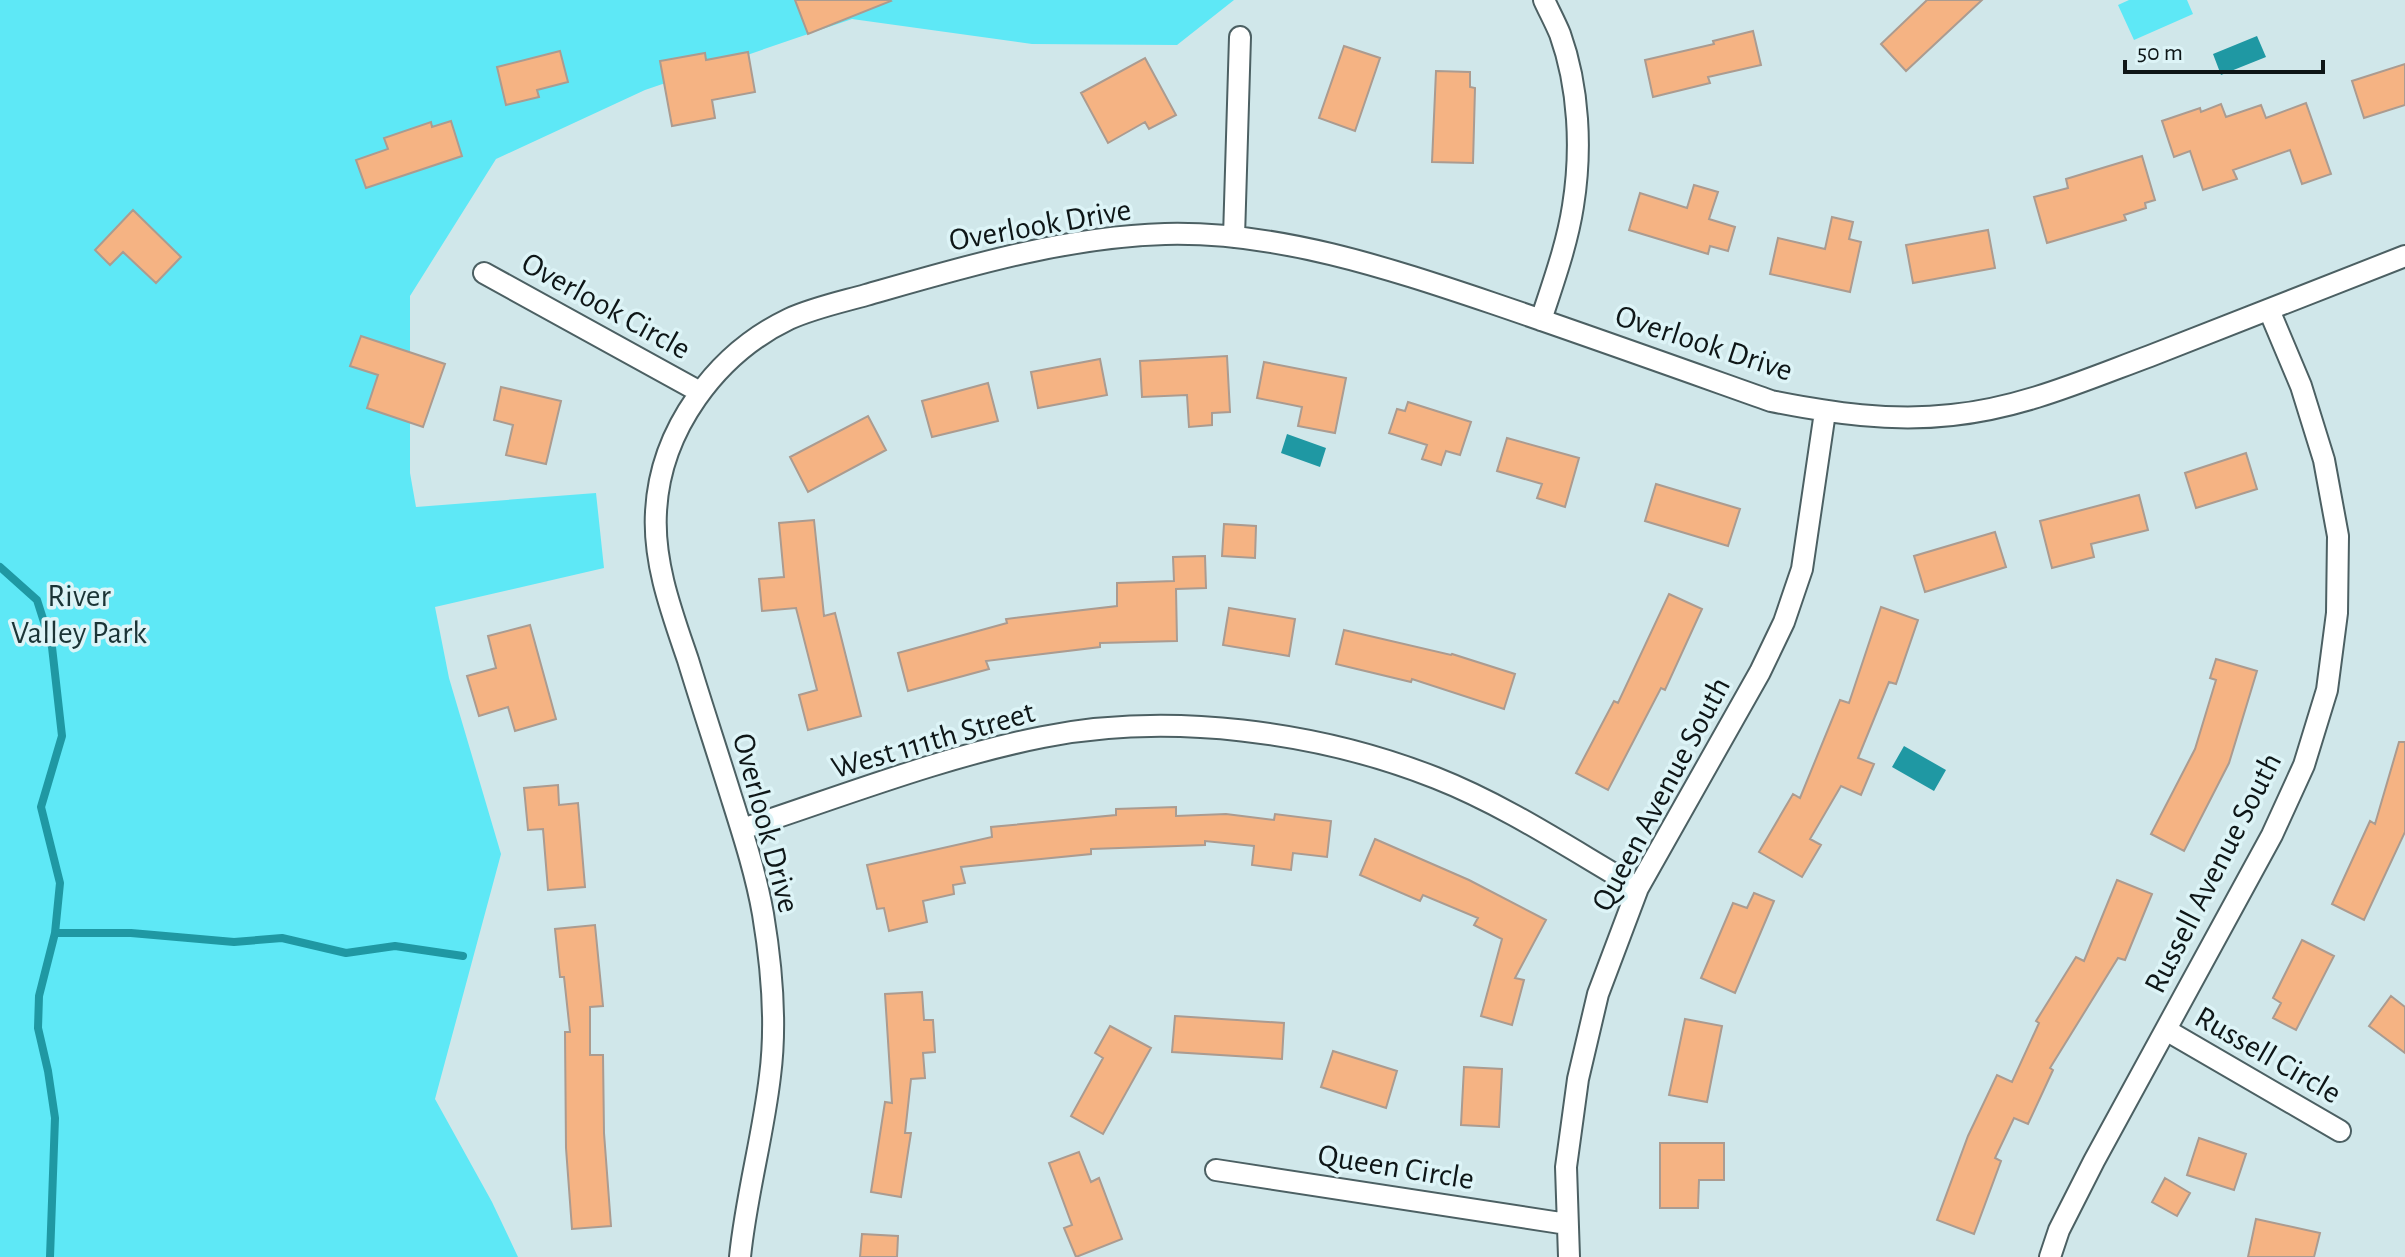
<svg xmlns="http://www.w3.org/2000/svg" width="2405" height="1257" font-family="'Alegreya Sans',sans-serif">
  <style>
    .green { fill: #5ee8f6 }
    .water { fill: #1f98a3 }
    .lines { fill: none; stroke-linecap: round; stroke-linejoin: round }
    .stream { stroke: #1f98a3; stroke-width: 8 }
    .building { fill: #f5b383; stroke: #ab9b90; stroke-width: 2 }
    .minor-casing { stroke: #4c6063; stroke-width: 24 }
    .minor { stroke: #fff; stroke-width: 20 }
    .labels { text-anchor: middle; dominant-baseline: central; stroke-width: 7; stroke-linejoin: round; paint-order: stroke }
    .street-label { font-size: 32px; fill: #0e1617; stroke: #ddf4f7 }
    .park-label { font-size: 32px; fill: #1b3436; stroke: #ddf4f7 }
  </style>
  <rect width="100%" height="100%" fill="#d0e7ea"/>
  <!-- green -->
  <path class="green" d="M 0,0 L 1234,0 L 1177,45 L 1032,44 L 852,19 L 645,90 L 496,159 L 410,296 L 410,473 L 416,507 L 596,493 L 604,568 L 435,607 L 449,678 L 501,854 L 435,1099 L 492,1202 L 518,1257 L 0,1257 Z
    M 2129,0 L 2187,0 L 2193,14 L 2134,40 L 2118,5 Z"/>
  <!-- water -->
  <path class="water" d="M 2257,36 L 2266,57 L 2221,75 L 2213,54 Z
    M 1287,434 L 1326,448 L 1320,467 L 1281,453 Z
    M 1904,746 L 1946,770 L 1934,791 L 1892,767 Z"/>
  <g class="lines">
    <!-- stream -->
    <path class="stream" d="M 0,567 L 37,600 L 52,647 L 62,736 L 41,807 L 60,883 L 55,933 L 39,996 L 38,1028 L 48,1071 L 55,1118 L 50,1257
      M 55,933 L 131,933 L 234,942 L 282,938 L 346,953 L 395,946 L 463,956"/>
  </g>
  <!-- building -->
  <path class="building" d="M 795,0 L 890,0 L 891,1 L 808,34 Z
    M 1927,0 L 1982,0 L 1906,71 L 1881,44 Z
    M 1753,31 L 1761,65 L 1708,77 L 1710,83 L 1653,97 L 1645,60 L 1714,44 L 1713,41 Z
    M 1344,46 L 1380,58 L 1355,131 L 1319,118 Z
    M 560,51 L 568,82 L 537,90 L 539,97 L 506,105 L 497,67 Z
    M 748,52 L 755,92 L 712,100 L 715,118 L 672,126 L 660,61 L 705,53 L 706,60 Z
    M 1145,58 L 1176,115 L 1149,129 L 1145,122 L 1108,143 L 1081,93 Z
    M 2405,64 L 2405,105 L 2364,118 L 2352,81 Z
    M 1436,71 L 1470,72 L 1470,87 L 1475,88 L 1473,163 L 1432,162 Z
    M 2306,103 L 2331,174 L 2302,184 L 2290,150 L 2233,170 L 2237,179 L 2203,190 L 2190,151 L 2174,157 L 2162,121 L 2200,108 L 2201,112 L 2221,104 L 2226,117 L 2261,105 L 2266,118 Z
    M 451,121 L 462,156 L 366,188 L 356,160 L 388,149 L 384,138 L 431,122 L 432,127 Z
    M 2142,156 L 2155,200 L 2145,203 L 2146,208 L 2124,215 L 2126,220 L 2047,243 L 2034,197 L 2068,188 L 2066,179 Z
    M 1694,185 L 1718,192 L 1709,219 L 1735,227 L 1728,251 L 1710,246 L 1708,254 L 1629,230 L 1640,193 L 1687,208 Z
    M 133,210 L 181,257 L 156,283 L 123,252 L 110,265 L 95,250 Z
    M 1832,217 L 1853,222 L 1849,239 L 1861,242 L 1850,292 L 1770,274 L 1778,238 L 1825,249 Z
    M 1988,230 L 1995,268 L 1913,283 L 1906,245 Z
    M 361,336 L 445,364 L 423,427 L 367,408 L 378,375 L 350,366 Z
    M 1227,356 L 1230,412 L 1212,413 L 1212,425 L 1189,427 L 1187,395 L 1142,397 L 1140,361 Z
    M 1100,359 L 1107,395 L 1038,408 L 1031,372 Z
    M 1264,362 L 1346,378 L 1335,433 L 1298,426 L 1302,407 L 1257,398 Z
    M 988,383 L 998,421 L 932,437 L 922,401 Z
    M 501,387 L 561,401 L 546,464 L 506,455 L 513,425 L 494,420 Z
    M 1408,402 L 1471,422 L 1460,455 L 1446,451 L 1441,465 L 1422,459 L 1427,445 L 1389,433 L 1397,409 L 1405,411 Z
    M 868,416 L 886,450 L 808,492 L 790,457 Z
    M 1507,438 L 1579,458 L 1565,507 L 1537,498 L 1542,484 L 1497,471 Z
    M 2246,453 L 2257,489 L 2196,508 L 2185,473 Z
    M 1656,484 L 1740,509 L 1728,546 L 1645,521 Z
    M 2139,495 L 2148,530 L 2091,544 L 2094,557 L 2052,568 L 2040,521 Z
    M 814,520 L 824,616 L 835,613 L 861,716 L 808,730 L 799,695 L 817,690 L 796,608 L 762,611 L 759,579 L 784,577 L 779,523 Z
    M 1224,524 L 1256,526 L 1255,558 L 1222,556 Z
    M 1995,532 L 2006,567 L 1925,592 L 1914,556 Z
    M 1205,556 L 1206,588 L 1176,589 L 1177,641 L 1100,643 L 1100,647 L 986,661 L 989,669 L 908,691 L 898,653 L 1007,623 L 1006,619 L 1117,606 L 1117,583 L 1174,581 L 1173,557 Z
    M 1669,594 L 1702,609 L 1665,690 L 1661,688 L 1608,790 L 1576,773 L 1614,701 L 1618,703 Z
    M 1881,607 L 1918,620 L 1896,684 L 1889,682 L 1858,758 L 1874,764 L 1861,795 L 1841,786 L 1810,839 L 1821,845 L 1802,877 L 1759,852 L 1793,794 L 1800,798 L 1840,700 L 1849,703 Z
    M 1229,608 L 1295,619 L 1289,656 L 1223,645 Z
    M 530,625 L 556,719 L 515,731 L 508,707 L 479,716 L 467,676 L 496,668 L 488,636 Z
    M 1344,630 L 1451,655 L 1452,654 L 1515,674 L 1504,709 L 1412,679 L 1411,682 L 1336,664 Z
    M 2216,659 L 2257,671 L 2229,763 L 2184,851 L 2151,834 L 2195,749 L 2216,680 L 2210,678 Z
    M 2399,742 L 2405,742 L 2405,832 L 2364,920 L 2332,904 L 2370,821 L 2375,824 Z
    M 558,785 L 559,805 L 578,803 L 585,887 L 548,890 L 543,829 L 528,830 L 524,788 Z
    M 1176,807 L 1176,816 L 1226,814 L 1274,820 L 1275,814 L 1331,821 L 1327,857 L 1293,853 L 1291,870 L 1252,865 L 1254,846 L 1205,841 L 1205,845 L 1091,849 L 1091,854 L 961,867 L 965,883 L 953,885 L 954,894 L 923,901 L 927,922 L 889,931 L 884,908 L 877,909 L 867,865 L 992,837 L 991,827 L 1116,815 L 1116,809 Z
    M 1375,839 L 1469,880 L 1546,920 L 1515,978 L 1524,980 L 1512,1025 L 1481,1016 L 1502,939 L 1474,925 L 1478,918 L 1423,895 L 1420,901 L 1360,875 Z
    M 2117,880 L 2152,894 L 2125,960 L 2118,958 L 2050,1068 L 2053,1070 L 2028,1124 L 2014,1118 L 1995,1158 L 2001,1161 L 1974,1234 L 1937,1220 L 1968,1136 L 1997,1075 L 2012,1082 L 2039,1023 L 2036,1021 L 2076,957 L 2084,961 Z
    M 1754,893 L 1774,901 L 1735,993 L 1701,978 L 1733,903 L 1747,908 Z
    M 595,925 L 603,1006 L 590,1007 L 590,1055 L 603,1055 L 604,1133 L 611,1226 L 572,1229 L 566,1148 L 565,1032 L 570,1032 L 564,977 L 560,977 L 555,929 Z
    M 2302,940 L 2334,956 L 2296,1030 L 2273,1018 L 2281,1003 L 2273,998 Z
    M 922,992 L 924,1020 L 933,1020 L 935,1052 L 923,1053 L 925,1078 L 911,1079 L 905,1133 L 911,1133 L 901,1197 L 871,1192 L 885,1102 L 892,1103 L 885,994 Z
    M 2391,996 L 2405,1007 L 2405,1053 L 2369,1026 Z
    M 1175,1016 L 1284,1023 L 1282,1059 L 1172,1052 Z
    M 1685,1019 L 1722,1026 L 1707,1102 L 1669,1095 Z
    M 1110,1026 L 1151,1048 L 1103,1134 L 1071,1116 L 1103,1058 L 1095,1053 Z
    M 1333,1051 L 1397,1071 L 1386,1108 L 1321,1087 Z
    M 1464,1067 L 1502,1069 L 1499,1127 L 1461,1125 Z
    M 2199,1138 L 2246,1154 L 2234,1190 L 2187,1175 Z
    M 1660,1143 L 1724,1143 L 1724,1180 L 1699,1180 L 1698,1208 L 1660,1208 Z
    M 1079,1152 L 1091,1182 L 1099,1178 L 1122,1239 L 1076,1257 L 1064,1228 L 1072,1225 L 1049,1163 Z
    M 2165,1178 L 2190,1193 L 2177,1216 L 2152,1202 Z
    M 2256,1219 L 2320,1233 L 2314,1257 L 2248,1257 Z
    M 862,1234 L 898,1236 L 897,1257 L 860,1257 Z"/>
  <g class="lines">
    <!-- minor casing -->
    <g class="minor-casing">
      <path id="minor" d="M 1234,237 L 1240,37
        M 484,273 L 700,392
        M 1541,320 C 1553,283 1567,245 1573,206 C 1582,150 1579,87 1560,34 C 1555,22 1549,11 1544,0
        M 742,829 C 840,797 942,757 1043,737 C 1169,712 1317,731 1436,778 C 1507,806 1572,850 1638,888
        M 2166,1030 L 2340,1131
        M 1216,1170 L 1567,1224
        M 740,1257 C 746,1196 763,1137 770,1076 C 777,1022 772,968 763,914 C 756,874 743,834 731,796 C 717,751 702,706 688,660 C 672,613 653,563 656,512 C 660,430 716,354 789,319 C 813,308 841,302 866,295 C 964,267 1063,237 1165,234 C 1277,231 1388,268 1492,303 C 1586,335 1678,368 1771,401 C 1831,413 1891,422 1952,415 C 2022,408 2085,380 2150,356 C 2235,323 2320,290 2405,256
        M 1569,1257 L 1566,1167 L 1578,1079 L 1598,994 L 1638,888 L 1760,672 L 1784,622 L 1802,569 L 1825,412
        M 2050,1257 L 2059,1230 L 2094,1161 L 2272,835 L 2304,765 L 2327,690 L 2337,613 L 2338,536 L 2324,460 L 2301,386 L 2269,310"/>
    </g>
    <!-- minor -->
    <use href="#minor" class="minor"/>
  </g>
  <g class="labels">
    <!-- street labels -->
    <g class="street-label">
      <text transform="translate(1040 225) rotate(-10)">Overlook Drive</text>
      <text transform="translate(606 306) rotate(29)">Overlook Circle</text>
      <text transform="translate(1704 343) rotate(18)">Overlook Drive</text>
      <text transform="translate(933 740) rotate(-16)">West 111th Street</text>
      <text transform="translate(1661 794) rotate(-62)">Queen Avenue South</text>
      <text transform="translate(766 823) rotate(75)">Overlook Drive</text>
      <text transform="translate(2213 873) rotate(-63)">Russell Avenue South</text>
      <text transform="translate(2268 1055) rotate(30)">Russell Circle</text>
      <text transform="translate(1396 1167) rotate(9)">Queen Circle</text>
    </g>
    <!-- park labels -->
    <g class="park-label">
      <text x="79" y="596">River<tspan x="79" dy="37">Valley Park</tspan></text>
    </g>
  </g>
  <!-- scale -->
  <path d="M2125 60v12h198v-12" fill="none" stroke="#0e1617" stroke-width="4"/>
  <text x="2137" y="60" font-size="24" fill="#0e1617" stroke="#ddf4f7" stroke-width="6" paint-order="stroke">50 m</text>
</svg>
